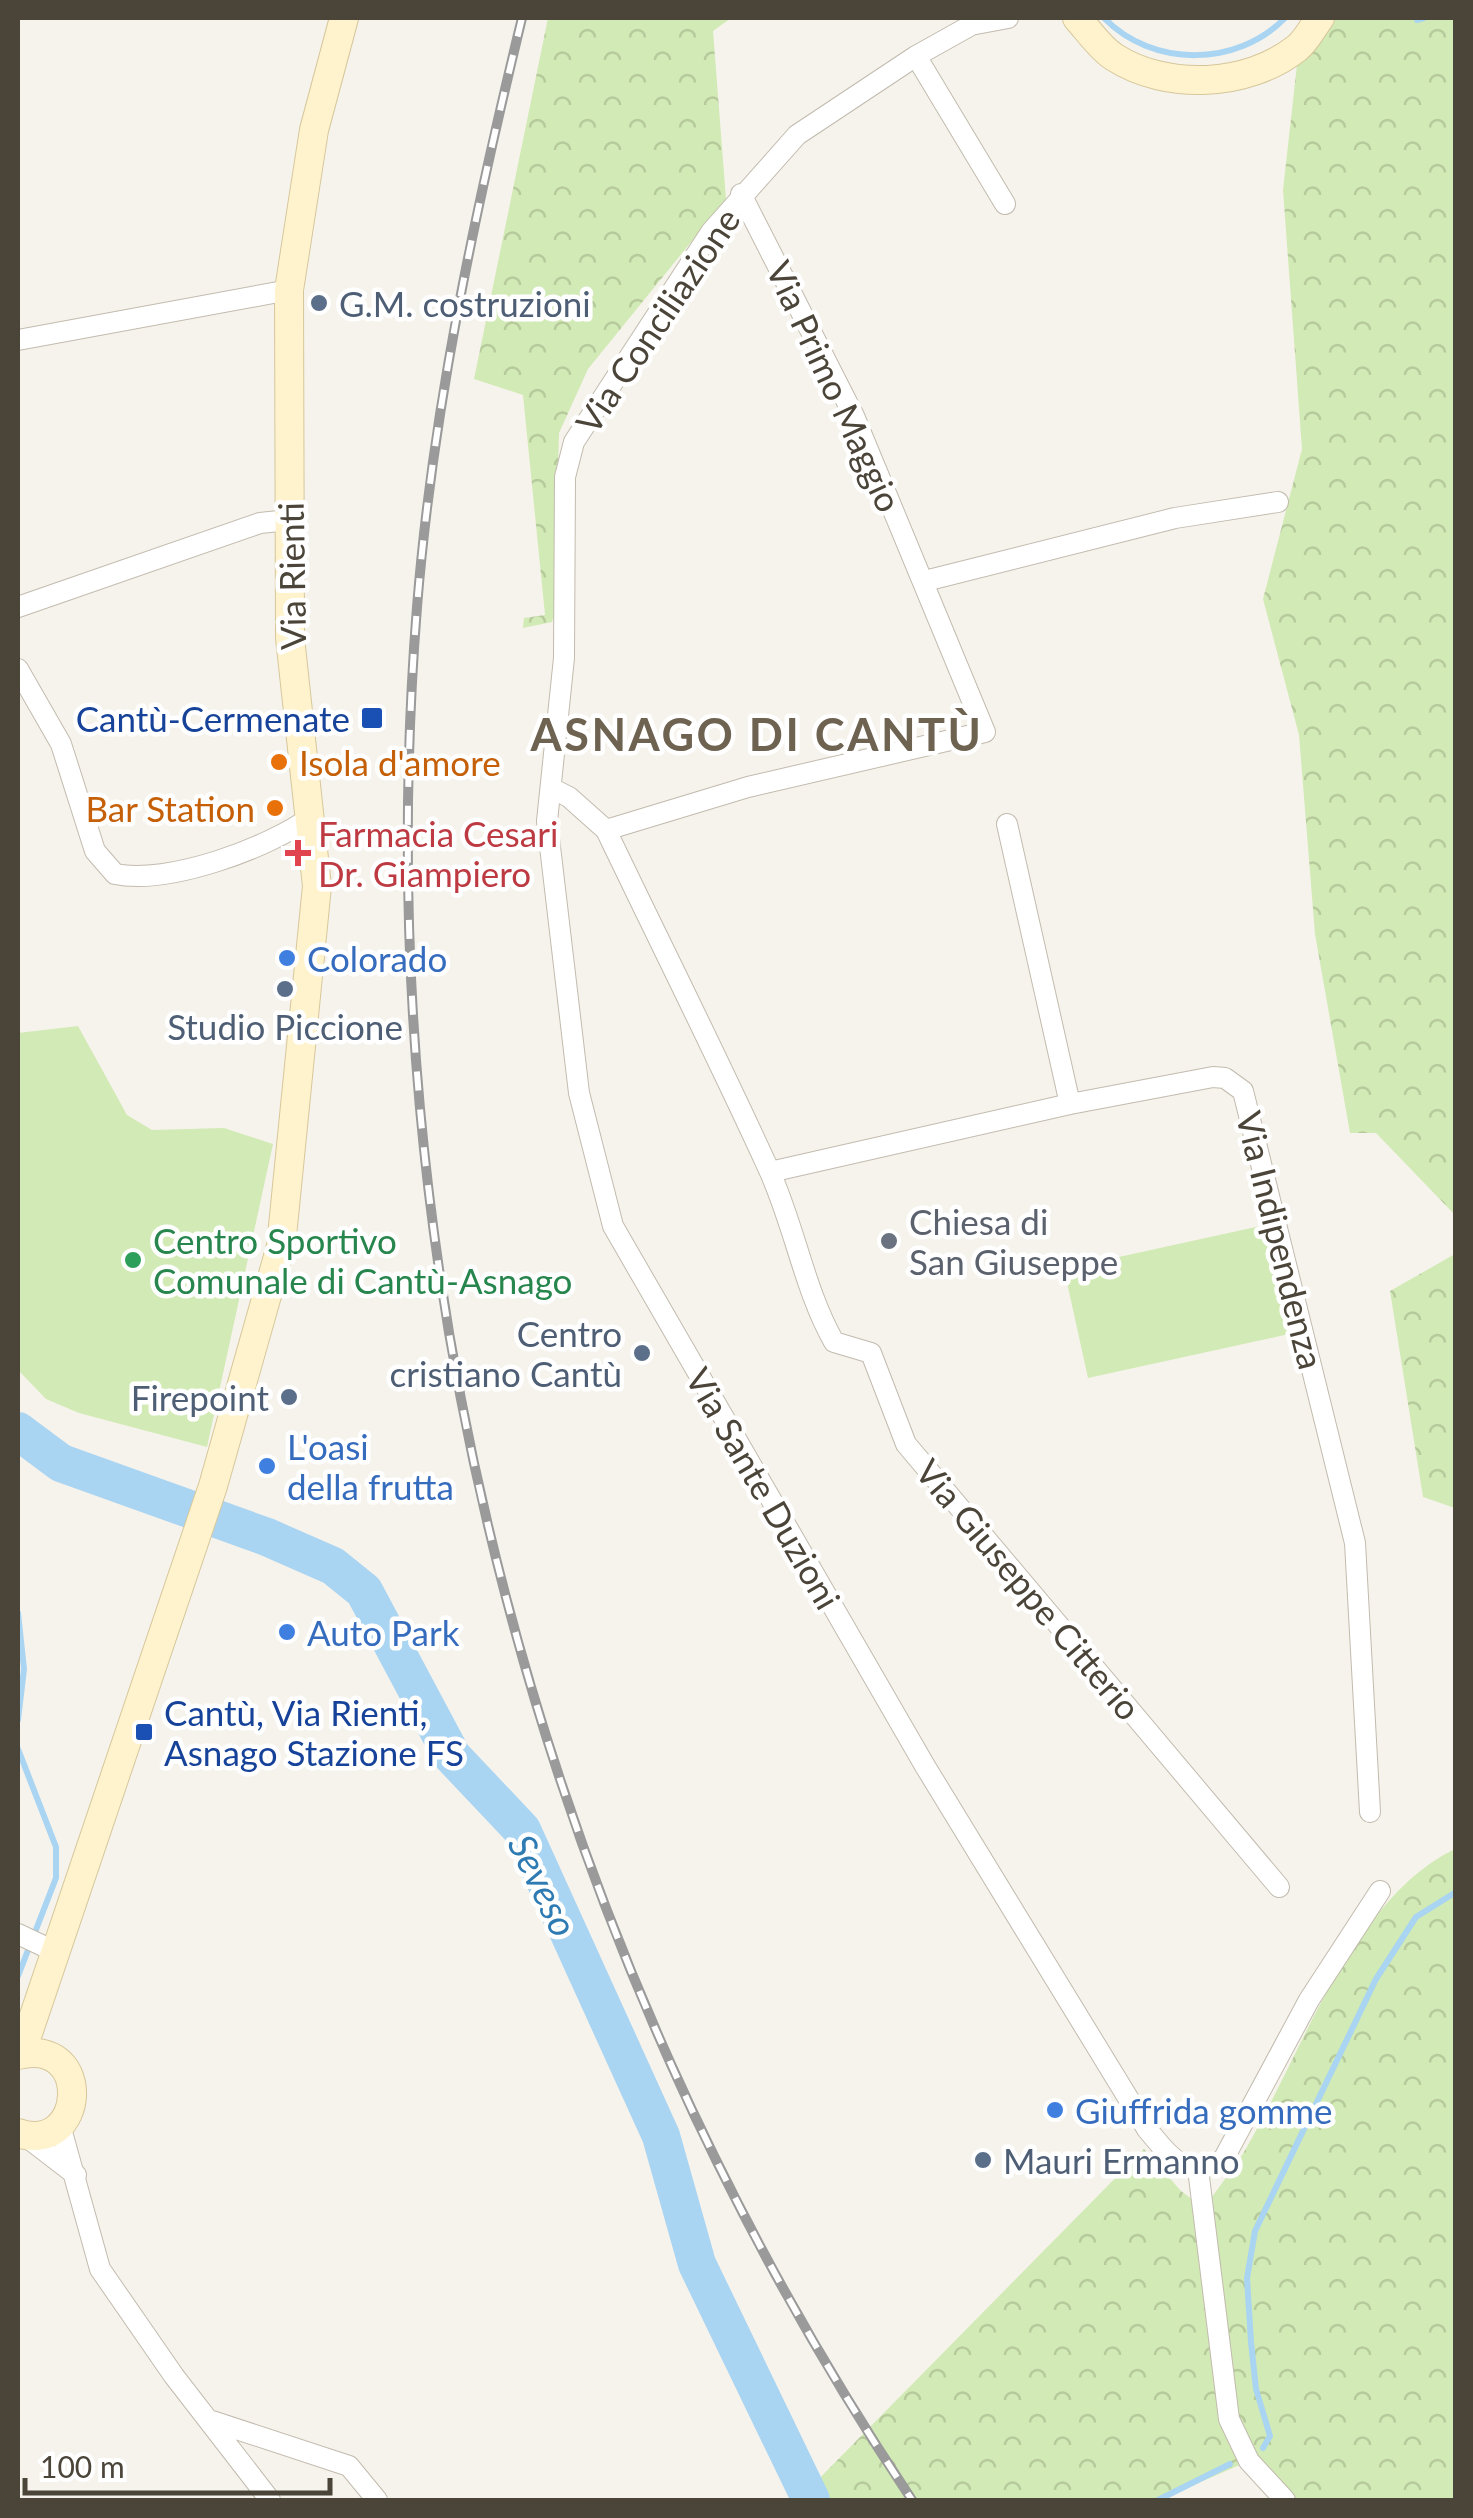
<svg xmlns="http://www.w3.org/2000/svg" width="1473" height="2518" font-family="Lato,sans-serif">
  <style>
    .green { fill: #d2eab5 }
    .forest { fill: url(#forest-crowns) }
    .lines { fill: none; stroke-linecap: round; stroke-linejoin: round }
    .stream { stroke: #a9d4f2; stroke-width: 6 }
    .river { stroke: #a9d4f2; stroke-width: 38 }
    .minor-casing { stroke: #c2bbae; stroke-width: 22 }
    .secondary-casing { stroke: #d6c79b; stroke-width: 30 }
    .minor { stroke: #fff; stroke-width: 20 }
    .secondary { stroke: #fff3cd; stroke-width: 28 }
    .rail-casing { stroke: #9a9a9a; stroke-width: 10 }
    .rail { stroke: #fff; stroke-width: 6; stroke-dasharray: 19; stroke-linecap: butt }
    .service-dot { fill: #5c6f8a; stroke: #fff; stroke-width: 4 }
    .transit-dot { fill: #1a4fb4; stroke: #fff; stroke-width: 4 }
    .food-dot { fill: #e8710a; stroke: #fff; stroke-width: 4 }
    .health-dot { fill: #e0444e; stroke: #fff; stroke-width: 4 }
    .shop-dot { fill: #3f7fe0; stroke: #fff; stroke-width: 4 }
    .worship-dot { fill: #6b7280; stroke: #fff; stroke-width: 4 }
    .leisure-dot { fill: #2e9e5b; stroke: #fff; stroke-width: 4 }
    .labels { text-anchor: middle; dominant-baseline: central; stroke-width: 9; stroke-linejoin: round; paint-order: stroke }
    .service-label { font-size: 35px; fill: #4e5e75; stroke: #fff; text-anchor: start }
    .street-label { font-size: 35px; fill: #4b4439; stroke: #fff }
    .transit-label { font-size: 35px; fill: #164399; stroke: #fff; text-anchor: end }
    .food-label { font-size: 35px; fill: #c56008; stroke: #fff; text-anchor: start }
    .health-label { font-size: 35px; fill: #be3a42; stroke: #fff; text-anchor: start }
    .shop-label { font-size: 35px; fill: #366cbe; stroke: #fff; text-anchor: start }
    .worship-label { font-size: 35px; fill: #5b616d; stroke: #fff; text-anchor: start }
    .leisure-label { font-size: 35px; fill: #27864d; stroke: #fff; text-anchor: start }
    .water-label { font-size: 38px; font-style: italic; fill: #2e7ab2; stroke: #fff }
    .district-label { font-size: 45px; font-weight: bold; letter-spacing: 2.5px; fill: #6e6250; stroke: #fff }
  </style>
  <defs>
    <pattern id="forest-crowns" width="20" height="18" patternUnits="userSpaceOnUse" patternTransform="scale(2.5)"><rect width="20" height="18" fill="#d2eab5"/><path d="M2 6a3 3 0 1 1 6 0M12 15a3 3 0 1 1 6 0" fill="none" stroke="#b6ca9c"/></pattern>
  </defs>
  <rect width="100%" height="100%" fill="#f6f3ec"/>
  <!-- green -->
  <path class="green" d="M 78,1026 L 127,1115 L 152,1130 L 224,1128 L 273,1144 L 207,1447 L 79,1413 L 46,1399 L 18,1370 L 18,1033 Z
    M 1265,1225 L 1289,1334 L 1088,1378 L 1064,1269 Z"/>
  <!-- forest -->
  <path class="forest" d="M 548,18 L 731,18 L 713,31 L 726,199 L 588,369 L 559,433 L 554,615 L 552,622 L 523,628 L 524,618 L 545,615 L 523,395 L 474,379 Z
    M 1320,18 L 1455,18 L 1455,1215 L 1376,1133 L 1350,1133 L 1315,934 L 1299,735 L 1263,599 L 1302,449 L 1283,190 L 1299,47 Z
    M 1455,1254 L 1455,1508 L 1423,1497 L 1390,1291 Z
    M 1455,1849 L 1455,2500 L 1285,2500 L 1249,2461 L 1159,2500 L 798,2500 L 1144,2149 L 1181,2191 L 1204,2208 C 1217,2189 1232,2171 1244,2152 C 1300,2058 1351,1899 1455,1849 Z"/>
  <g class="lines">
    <!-- stream -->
    <path class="stream" d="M 1104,18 C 1153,68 1237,67 1285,18
      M 1417,20 L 1424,18
      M 18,1613 L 24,1669 L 18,1720
      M 18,1749 L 56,1847 L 56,1878 L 18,1976
      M 1263,2448 L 1270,2436 L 1256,2389 L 1251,2342 L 1247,2278 L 1255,2231 L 1376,1979 L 1416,1917 L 1456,1892
      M 1158,2500 L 1230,2464"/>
    <!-- river -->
    <path class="river" d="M 18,1431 L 61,1463 L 267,1537 L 333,1566 L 364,1591 L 452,1756 L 522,1830 L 661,2136 L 697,2264 L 811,2500"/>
    <!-- minor casing -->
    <g class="minor-casing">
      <path id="minor" d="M 984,18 L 916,56 L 797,135 L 711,232 L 574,442 L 565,477 L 564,658 L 547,821 L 579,1093 L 613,1226 L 925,1766 L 1147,2129 C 1171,2158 1185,2179 1223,2160 L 1309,2000 L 1380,1891
        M 976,24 L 1008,18
        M 916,56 L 1005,204
        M 18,340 L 289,290
        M 925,581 L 1175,518 L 1278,502
        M 18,607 L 260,523 L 289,520
        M 18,669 L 61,744 L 95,851 L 115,874 C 168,885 269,848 312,816
        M 551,788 L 569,797 L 606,830 L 748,787 L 985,732 L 854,416 L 741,194
        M 1007,824 L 1070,1104
        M 606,830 C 660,943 717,1056 769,1170 C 795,1227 804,1289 834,1342 L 871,1353 L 906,1444 L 1279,1887
        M 770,1172 L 1070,1104 L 1213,1077 L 1225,1078 L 1243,1091 L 1355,1543 L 1370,1812
        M 18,1934 L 56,1952
        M 60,2125 L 100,2269 L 174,2376 L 270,2500
        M 24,2135 L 76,2175
        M 1198,2169 L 1229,2419 L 1249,2461 L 1285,2500
        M 212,2421 L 349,2466 L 377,2500"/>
    </g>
    <!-- secondary casing -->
    <g class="secondary-casing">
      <path id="secondary" d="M 1077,18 C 1088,30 1100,48 1114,57 C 1167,91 1248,87 1297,48 C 1306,41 1313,27 1320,18
        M 21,2054 L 213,1486 L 281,1246 L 317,886 L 290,638 L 289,290 L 314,130 L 344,18
        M 18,2055 C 95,2037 85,2156 18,2133"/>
    </g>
    <!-- minor -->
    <use href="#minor" class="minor"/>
    <!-- secondary -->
    <use href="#secondary" class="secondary"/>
    <!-- rail casing -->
    <g class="rail-casing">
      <path id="rail" d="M 522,18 C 475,212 433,407 417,607 C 364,1275 541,1944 912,2500"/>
    </g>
    <!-- rail -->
    <use href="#rail" class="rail"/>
  </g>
  <!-- markers -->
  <g class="service-dot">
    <circle cx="319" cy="303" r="10"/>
    <circle cx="285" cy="989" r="10"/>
    <circle cx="642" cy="1353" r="10"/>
    <circle cx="289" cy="1397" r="10"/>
    <circle cx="983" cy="2160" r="10"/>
  </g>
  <g class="transit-dot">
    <rect x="360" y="706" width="24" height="24" rx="5"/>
    <rect x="134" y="1722" width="20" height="20" rx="5"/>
  </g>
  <g class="food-dot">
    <circle cx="279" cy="762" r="10"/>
    <circle cx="275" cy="808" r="10"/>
  </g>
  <path class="health-dot" d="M293 838h10v10h10v10h-10v10h-10v-10h-10v-10h10z"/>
  <g class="shop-dot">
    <circle cx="287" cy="958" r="10"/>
    <circle cx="267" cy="1466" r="10"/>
    <circle cx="287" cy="1632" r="10"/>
    <circle cx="1055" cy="2110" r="10"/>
  </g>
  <circle class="worship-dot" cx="889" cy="1241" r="10"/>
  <circle class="leisure-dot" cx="133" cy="1260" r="10"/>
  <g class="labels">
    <!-- service labels -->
    <g class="service-label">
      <text x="339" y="303">G.M. costruzioni</text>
      <text x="285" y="1026" text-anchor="middle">Studio Piccione</text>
      <text x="622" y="1333" text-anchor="end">Centro<tspan x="622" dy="40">cristiano Cantù</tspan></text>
      <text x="269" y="1397" text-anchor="end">Firepoint</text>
      <text x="1003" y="2160">Mauri Ermanno</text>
    </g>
    <!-- street labels -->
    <g class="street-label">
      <text transform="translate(657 320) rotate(-56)">Via Conciliazione</text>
      <text transform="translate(835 386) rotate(65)">Via Primo Maggio</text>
      <text transform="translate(291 576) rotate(-91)">Via Rienti</text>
      <text transform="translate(1281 1240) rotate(76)">Via Indipendenza</text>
      <text transform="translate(764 1488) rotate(60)">Via Sante Duzioni</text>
      <text transform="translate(1029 1589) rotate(50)">Via Giuseppe Citterio</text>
    </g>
    <!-- transit labels -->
    <g class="transit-label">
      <text x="350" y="718">Cantù-Cermenate</text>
      <text x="164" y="1712" text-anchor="start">Cantù, Via Rienti,<tspan x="164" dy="40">Asnago Stazione FS</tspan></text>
    </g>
    <!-- food labels -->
    <g class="food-label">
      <text x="299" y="762">Isola d'amore</text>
      <text x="255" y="808" text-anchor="end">Bar Station</text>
    </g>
    <!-- health labels -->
    <g class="health-label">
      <text x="318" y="833">Farmacia Cesari<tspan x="318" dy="40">Dr. Giampiero</tspan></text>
    </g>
    <!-- shop labels -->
    <g class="shop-label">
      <text x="307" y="958">Colorado</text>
      <text x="287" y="1446">L'oasi<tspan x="287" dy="40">della frutta</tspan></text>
      <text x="307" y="1632">Auto Park</text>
      <text x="1075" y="2110">Giuffrida gomme</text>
    </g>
    <!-- worship labels -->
    <g class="worship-label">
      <text x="909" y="1221">Chiesa di<tspan x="909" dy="40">San Giuseppe</tspan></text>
    </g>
    <!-- leisure labels -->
    <g class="leisure-label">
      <text x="153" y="1240">Centro Sportivo<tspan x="153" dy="40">Comunale di Cantù-Asnago</tspan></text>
    </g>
    <!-- water labels -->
    <g class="water-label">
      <text transform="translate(544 1885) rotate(64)">Seveso</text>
    </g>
    <!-- district labels -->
    <g class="district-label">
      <text x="757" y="734">ASNAGO DI CANTÙ</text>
    </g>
  </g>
  <!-- border -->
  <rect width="1473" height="2518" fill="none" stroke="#4b4439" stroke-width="40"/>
  <!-- scale -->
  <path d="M25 2478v15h305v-15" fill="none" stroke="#4b4439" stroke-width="5"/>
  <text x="40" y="2478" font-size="30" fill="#4b4439" stroke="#ffffff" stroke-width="8" paint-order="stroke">100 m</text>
</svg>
